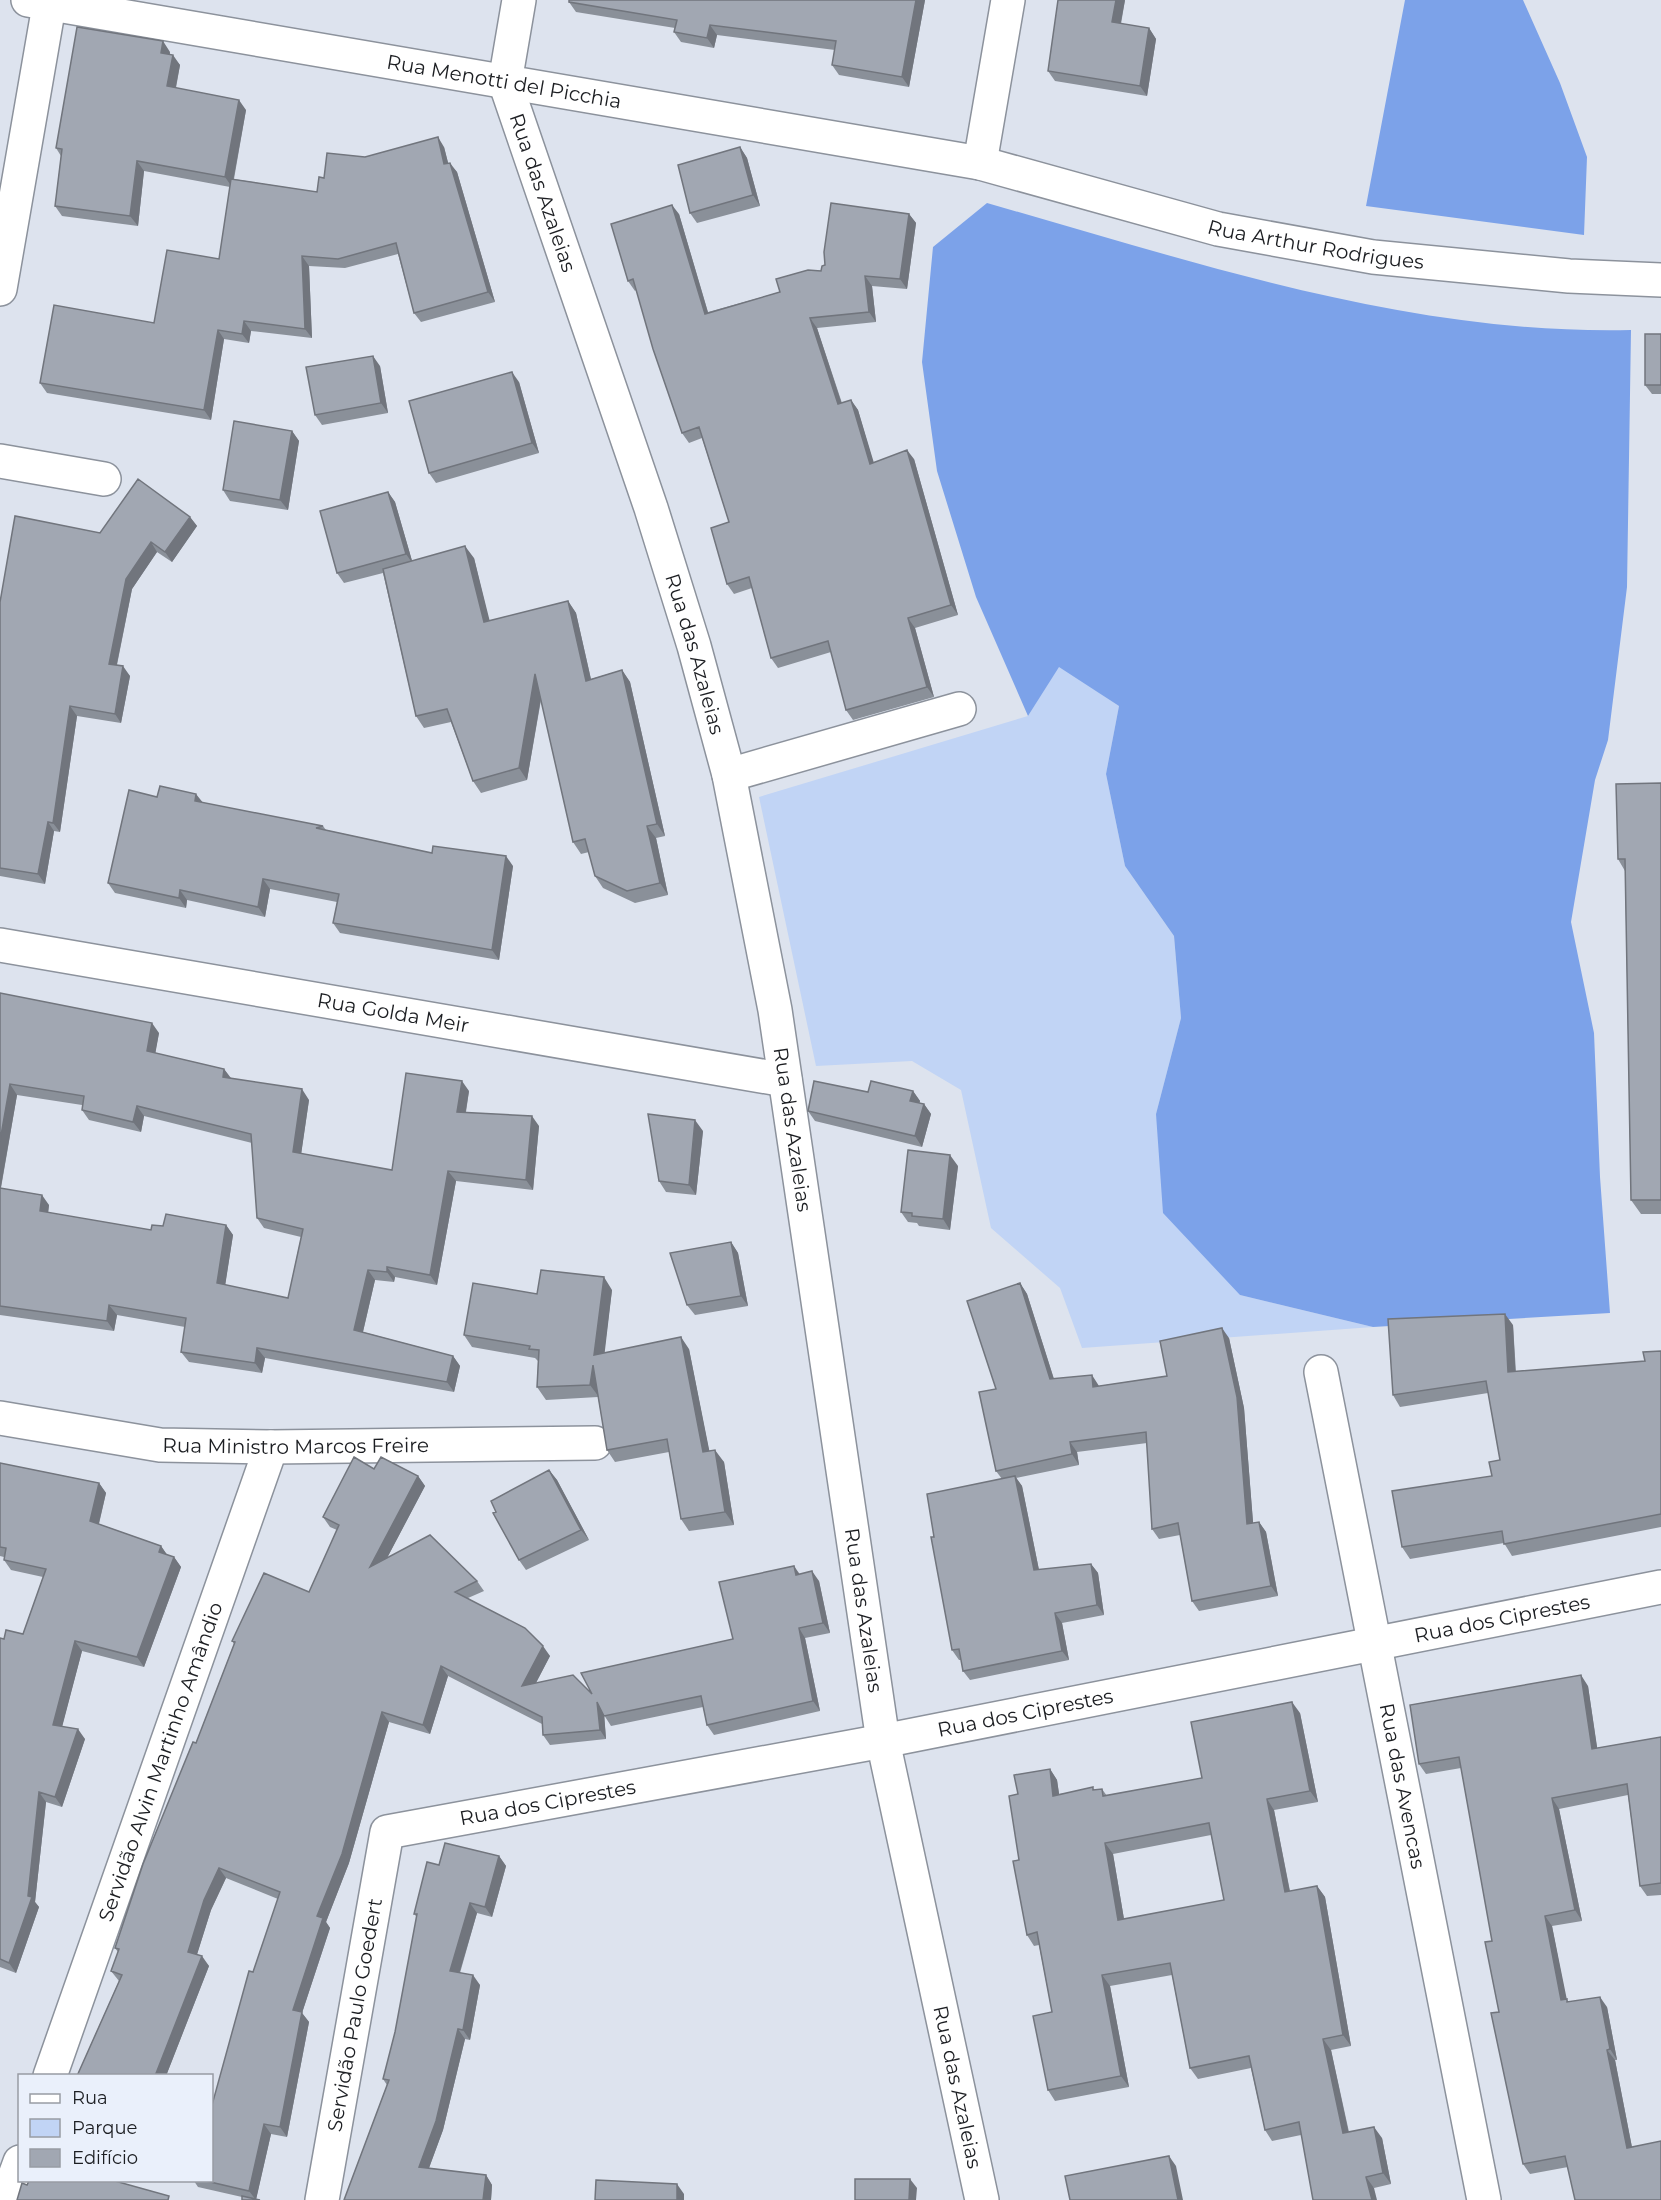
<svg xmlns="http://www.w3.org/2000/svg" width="1661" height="2200" font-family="Montserrat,sans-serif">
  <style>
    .green { fill: #c1d4f5 }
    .forest { fill: #7ca2e9 }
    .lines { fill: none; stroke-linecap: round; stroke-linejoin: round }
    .minor-casing { stroke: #8c929c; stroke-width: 36 }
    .minor { stroke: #fff; stroke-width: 33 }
    .wall { fill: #8a9099; fill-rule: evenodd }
    .shaded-wall { fill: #71757d }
    .building { fill: #a1a7b2; stroke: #71757d; stroke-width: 1.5; fill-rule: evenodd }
    .labels { text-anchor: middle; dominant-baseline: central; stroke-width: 4.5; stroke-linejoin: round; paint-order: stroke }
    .street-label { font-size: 20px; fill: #1c1e22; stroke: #eaf0fb }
  </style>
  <rect width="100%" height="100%" fill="#dde3ee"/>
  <!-- green -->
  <path class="green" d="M 1059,666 L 1119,706 L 1106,774 L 1125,866 L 1174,936 L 1181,1018 L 1156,1114 L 1240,1295 L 1373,1327 L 1082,1348 L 1060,1288 L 991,1228 L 961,1090 L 912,1061 L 816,1066 L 759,797 L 1028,716 Z"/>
  <!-- forest -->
  <path class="forest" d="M 1405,0 L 1523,0 L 1560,83 L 1587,157 L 1584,235 L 1366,206 Z
    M 987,203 C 1198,263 1410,335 1631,330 L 1627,587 L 1608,740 L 1595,780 L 1571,922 L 1594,1033 L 1600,1177 L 1610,1313 L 1373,1327 L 1240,1295 L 1163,1213 L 1156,1114 L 1181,1018 L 1174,936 L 1125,866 L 1106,774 L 1119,706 L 1059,667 L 1028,716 L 976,597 L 937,471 L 922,362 L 933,247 Z"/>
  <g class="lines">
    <!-- minor casing -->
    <g class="minor-casing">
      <g id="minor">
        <path id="s1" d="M 28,0 L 980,163 L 1218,229 L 1373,257 L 1569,276 L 1661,280"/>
        <path id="s2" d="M 519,0 L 505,82 L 651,508 L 694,646 L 729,775 L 775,1010 L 883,1741 L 982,2200"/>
        <path d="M 980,163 L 1008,0"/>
        <path d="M 0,289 L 50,0"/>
        <path d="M 0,461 L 104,479"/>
        <path d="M 729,775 L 959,709"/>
        <path id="s3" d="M 0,945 L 785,1080"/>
        <path id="s4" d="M 1321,1372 L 1484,2200"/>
        <path id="s5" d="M 0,1418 L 160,1445 L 271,1447 L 595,1443"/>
        <path id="s6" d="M 50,2076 L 271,1447"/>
        <path d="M 6,2200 L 20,2162"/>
        <path id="s7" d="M 322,2200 L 387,1832 L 883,1741 L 1661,1587"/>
      </g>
    </g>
    <!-- minor -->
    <use href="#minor" class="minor"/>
  </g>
  <!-- wall -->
  <path class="wall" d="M 569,0 L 925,0 L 909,87 L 839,75 L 832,65 L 835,50 L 717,35 L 714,48 L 681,42 L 674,32 L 675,28 L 576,12 L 569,2 Z
    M 1125,0 L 1121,24 L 1149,28 L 1156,39 L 1147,96 L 1055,81 L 1048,71 Z
    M 170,52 L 170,54 L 180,65 L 176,88 L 246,110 L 234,179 L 317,192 L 324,178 L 365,157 L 444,147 L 448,163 L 457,172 L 495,302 L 421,322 L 414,313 L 398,254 L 345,268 L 309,266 L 312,338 L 251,331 L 249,343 L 224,339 L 211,420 L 47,393 L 40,383 L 154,323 L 219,259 L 230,187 L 144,171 L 138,226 L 62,216 L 55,206 L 61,156 L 56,148 Z
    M 740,147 L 747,158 L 760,206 L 697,223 L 690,213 Z
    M 679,214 L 708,312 L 780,292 L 821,271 L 825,265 L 909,214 L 916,223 L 907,289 L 872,286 L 876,322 L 817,328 L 842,403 L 851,400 L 858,410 L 873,462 L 914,459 L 958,615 L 915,628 L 934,697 L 853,720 L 846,710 L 831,652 L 778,668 L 771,658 L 752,588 L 734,594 L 727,584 L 729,522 L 702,438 L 689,443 L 682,433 L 636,290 L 635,291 L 628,281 Z
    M 1661,334 L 1661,394 L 1652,394 L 1645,385 Z
    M 380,366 L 388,413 L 322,425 L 315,415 Z
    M 519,382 L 539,453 L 436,483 L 429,473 Z
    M 292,431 L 299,441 L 288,510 L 230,501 L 223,490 Z
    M 388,492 L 395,502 L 412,561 L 474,558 L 489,621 L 568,601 L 576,613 L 591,679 L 622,670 L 630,682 L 665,836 L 656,838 L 668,895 L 635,903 L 603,888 L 595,876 L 589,852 L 581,854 L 573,842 L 541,700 L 527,780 L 481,793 L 473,781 L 451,722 L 424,728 L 416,716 L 383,573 L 344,583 L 337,573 Z
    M 190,517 L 197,526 L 172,562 L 157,552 L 132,589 L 117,665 L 130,676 L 121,723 L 77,716 L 60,832 L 54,831 L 45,884 L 0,876 L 0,602 L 100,533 Z
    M 1661,783 L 1661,1214 L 1641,1214 L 1631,1200 L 1625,871 L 1618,859 Z
    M 157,797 L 203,803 L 323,826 L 326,830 L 432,853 L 513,866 L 499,960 L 340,933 L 333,923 L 337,902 L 270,889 L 265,917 L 187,900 L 186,908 L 115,893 L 108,883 Z
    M 0,993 L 159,1033 L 155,1053 L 224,1069 L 231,1078 L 309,1100 L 301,1154 L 392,1170 L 469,1091 L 466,1112 L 539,1126 L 533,1190 L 456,1181 L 437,1285 L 395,1277 L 394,1282 L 375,1280 L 363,1332 L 453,1356 L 460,1366 L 454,1392 L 265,1358 L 262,1373 L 189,1362 L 181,1352 L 185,1327 L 117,1315 L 114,1331 L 0,1315 ZM 17,1095 L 82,1105 L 82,1110 L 89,1120 L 141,1132 L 144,1116 L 252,1143 L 257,1218 L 264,1228 L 301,1237 L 288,1298 L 225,1285 L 233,1235 L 226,1225 L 163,1226 L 151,1230 L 48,1213 L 49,1205 L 1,1188 Z
    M 913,1091 L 920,1101 L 919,1103 L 924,1104 L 931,1114 L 922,1147 L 815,1121 L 808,1111 L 868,1092 Z
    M 703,1131 L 696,1195 L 666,1192 L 659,1181 Z
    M 958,1166 L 950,1230 L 919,1226 L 917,1223 L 908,1222 L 901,1212 Z
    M 731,1242 L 738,1253 L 748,1306 L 695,1315 L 687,1305 Z
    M 1020,1283 L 1027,1294 L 1054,1379 L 1099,1386 L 1167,1376 L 1229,1338 L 1244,1408 L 1253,1523 L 1259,1522 L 1266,1532 L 1278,1596 L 1199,1611 L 1192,1601 L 1180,1535 L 1159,1539 L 1152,1529 L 1147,1443 L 1077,1452 L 1079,1465 L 1016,1478 L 1022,1486 L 1039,1570 L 1091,1564 L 1098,1573 L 1104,1615 L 1062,1623 L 1069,1660 L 970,1680 L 963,1671 L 961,1660 L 959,1660 L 952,1650 L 934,1537 L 1002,1479 L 996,1471 L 996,1389 Z
    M 612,1290 L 604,1353 L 689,1349 L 709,1451 L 724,1462 L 734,1525 L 689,1531 L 681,1519 L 669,1452 L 615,1462 L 607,1450 L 598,1397 L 546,1400 L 537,1387 L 538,1361 L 535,1358 L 472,1347 L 464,1335 L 537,1294 Z
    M 1513,1325 L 1516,1372 L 1645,1361 L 1661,1351 L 1661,1527 L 1512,1556 L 1504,1543 L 1410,1559 L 1402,1547 L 1492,1476 L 1500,1460 L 1488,1393 L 1400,1407 L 1393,1395 Z
    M 0,1463 L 99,1483 L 106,1493 L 99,1524 L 161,1546 L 167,1555 L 174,1557 L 181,1567 L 144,1667 L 82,1651 L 62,1726 L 85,1739 L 62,1807 L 46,1802 L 35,1902 L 39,1907 L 16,1973 L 0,1967 L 0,1638 L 4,1639 L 23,1634 L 43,1577 L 11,1570 L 4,1560 L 4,1557 L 0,1556 Z
    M 374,1469 L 418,1476 L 425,1486 L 387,1558 L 477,1581 L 484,1591 L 468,1598 L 550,1656 L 536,1683 L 592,1694 L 733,1639 L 799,1574 L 819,1581 L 830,1633 L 805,1638 L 820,1711 L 714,1735 L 707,1725 L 703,1707 L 611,1726 L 604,1715 L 606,1739 L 550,1745 L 543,1735 L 542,1724 L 448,1676 L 430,1734 L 389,1722 L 349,1863 L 326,1922 L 330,1928 L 302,2013 L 309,2022 L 287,2137 L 271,2134 L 256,2199 L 242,2197 L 198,2187 L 194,2181 L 212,2181 L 253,1972 L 278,1899 L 226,1878 L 211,1910 L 197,1954 L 209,1966 L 166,2076 L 77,2076 L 119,1981 L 111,1971 L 118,1952 L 115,1948 L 196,1743 L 234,1644 L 232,1641 L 309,1592 L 337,1530 L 330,1527 L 323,1517 Z
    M 549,1470 L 557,1480 L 589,1540 L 526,1570 L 519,1560 L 496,1512 Z
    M 1588,1686 L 1597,1748 L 1661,1737 L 1661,1895 L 1647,1896 L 1640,1886 L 1628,1795 L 1559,1809 L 1582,1921 L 1552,1926 L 1566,1999 L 1569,2002 L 1607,2007 L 1617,2060 L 1615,2060 L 1632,2147 L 1568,2167 L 1530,2174 L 1523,2164 L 1499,2012 L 1492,1941 L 1461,1768 L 1426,1774 L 1419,1764 Z
    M 1300,1713 L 1318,1802 L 1274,1810 L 1290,1891 L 1317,1886 L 1325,1897 L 1351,2046 L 1331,2050 L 1349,2132 L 1382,2138 L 1391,2184 L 1374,2188 L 1301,2135 L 1272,2141 L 1265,2130 L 1251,2068 L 1198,2079 L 1190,2068 L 1172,1975 L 1110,1986 L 1129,2087 L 1055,2101 L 1048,2090 L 1052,2012 L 1039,1945 L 1034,1946 L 1027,1935 L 1019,1860 L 1018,1794 L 1050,1769 L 1057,1780 L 1059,1794 L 1102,1789 L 1107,1796 L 1202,1778 ZM 1211,1835 L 1224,1900 L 1124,1919 L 1113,1854 Z
    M 499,1856 L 506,1866 L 492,1917 L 477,1913 L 460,1973 L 480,1985 L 470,2040 L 465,2039 L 443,2130 L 429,2168 L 486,2175 L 492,2185 L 491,2200 L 344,2200 L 387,2085 L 383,2079 L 395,2032 L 417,1917 L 414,1914 L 439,1865 Z"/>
  <!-- shaded-wall -->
  <path class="shaded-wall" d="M 916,0 L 925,0 L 909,87 L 902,77 Z
    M 1116,0 L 1125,0 L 1119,32 L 1112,22 Z
    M 710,25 L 717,35 L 714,48 L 707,38 Z
    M 1149,28 L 1156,39 L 1147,96 L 1140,86 Z
    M 163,41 L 170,52 L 168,63 L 161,53 Z
    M 173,55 L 180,65 L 174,96 L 167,86 Z
    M 239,100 L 246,110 L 232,187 L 225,177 Z
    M 438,137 L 444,147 L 451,174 L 444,164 Z
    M 740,147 L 747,158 L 760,206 L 753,195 Z
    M 137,161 L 144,171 L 138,226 L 130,216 Z
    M 450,163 L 457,172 L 495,302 L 488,292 Z
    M 672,205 L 679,214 L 711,323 L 705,314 Z
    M 909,214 L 916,223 L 907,289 L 900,279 Z
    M 302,256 L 309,266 L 312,338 L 305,329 Z
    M 865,276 L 872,286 L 876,322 L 869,312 Z
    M 810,318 L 817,328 L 845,414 L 838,404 Z
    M 244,321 L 251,331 L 249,343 L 242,334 Z
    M 218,330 L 224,339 L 211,420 L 204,410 Z
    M 373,356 L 380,366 L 388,413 L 381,403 Z
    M 512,372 L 519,382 L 539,453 L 532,443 Z
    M 851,400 L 858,410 L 877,473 L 870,464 Z
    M 292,431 L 299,441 L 288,510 L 280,500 Z
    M 907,450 L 914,459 L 958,615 L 951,605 Z
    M 388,492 L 395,502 L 413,564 L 406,554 Z
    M 190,517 L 197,526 L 172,562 L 165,552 Z
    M 151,542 L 157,552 L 132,589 L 115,673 L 109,664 L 126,579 Z
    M 465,546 L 474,558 L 493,634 L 484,622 Z
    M 568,601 L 576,613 L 594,693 L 586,681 Z
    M 908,618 L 915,628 L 934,697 L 927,687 Z
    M 123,666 L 130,676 L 121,723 L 115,714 Z
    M 622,670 L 630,682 L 665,836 L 657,824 Z
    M 535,674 L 543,686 L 527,780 L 519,768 Z
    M 70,706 L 77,716 L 60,832 L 53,823 Z
    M 196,794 L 204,804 L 195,801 Z
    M 48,822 L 54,831 L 45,884 L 38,874 Z
    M 647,826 L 656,838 L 668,895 L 660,883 Z
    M 506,856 L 513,866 L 499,960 L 492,950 Z
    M 263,879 L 270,889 L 265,917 L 258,907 Z
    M 180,890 L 187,900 L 186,908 L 179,898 Z
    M 152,1023 L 159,1033 L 154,1061 L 147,1051 Z
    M 224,1069 L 232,1080 L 223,1077 Z
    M 462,1081 L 469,1091 L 464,1122 L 457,1112 Z
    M 10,1084 L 17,1095 L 0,1192 L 0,1141 Z
    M 302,1089 L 309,1100 L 300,1162 L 293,1152 Z
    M 913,1091 L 920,1101 L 917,1111 L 910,1101 Z
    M 924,1104 L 931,1114 L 922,1147 L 915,1136 Z
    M 137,1106 L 144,1116 L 141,1132 L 133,1122 Z
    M 532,1116 L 539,1126 L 533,1190 L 526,1180 Z
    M 695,1120 L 703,1131 L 696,1195 L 689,1185 Z
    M 950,1155 L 958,1166 L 950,1230 L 943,1219 Z
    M 448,1171 L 456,1181 L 437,1285 L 430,1275 Z
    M 42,1195 L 49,1205 L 47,1221 L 40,1211 Z
    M 226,1225 L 233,1235 L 224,1293 L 217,1283 Z
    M 731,1242 L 738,1253 L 748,1306 L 741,1296 Z
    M 387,1267 L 395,1277 L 394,1282 L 387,1272 Z
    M 368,1270 L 375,1280 L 361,1340 L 354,1330 Z
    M 604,1277 L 612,1290 L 603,1367 L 594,1355 Z
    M 1020,1283 L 1027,1294 L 1057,1389 L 1050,1379 Z
    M 109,1305 L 117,1315 L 114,1331 L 107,1321 Z
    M 1505,1314 L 1513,1325 L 1516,1383 L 1508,1372 Z
    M 1222,1328 L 1229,1338 L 1244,1408 L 1254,1534 L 1247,1524 Z
    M 681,1337 L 689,1349 L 712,1464 L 703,1452 Z
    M 257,1348 L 265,1358 L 262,1373 L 255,1363 Z
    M 453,1356 L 460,1366 L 454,1392 L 447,1382 Z
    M 593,1365 L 599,1397 L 590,1385 Z
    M 1092,1375 L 1099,1386 L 1093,1387 Z
    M 1070,1442 L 1077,1452 L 1079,1465 L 1072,1454 Z
    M 715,1450 L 724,1462 L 734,1525 L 725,1512 Z
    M 549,1470 L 557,1480 L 589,1540 L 581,1530 Z
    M 418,1476 L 425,1486 L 377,1577 L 370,1567 Z
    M 1015,1476 L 1022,1486 L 1041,1580 L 1034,1570 Z
    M 99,1483 L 106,1493 L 97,1531 L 90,1521 Z
    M 1259,1522 L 1266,1532 L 1278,1596 L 1271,1586 Z
    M 161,1546 L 168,1556 L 159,1552 Z
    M 174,1557 L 181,1567 L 144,1667 L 137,1657 Z
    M 1091,1564 L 1098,1573 L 1104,1615 L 1097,1605 Z
    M 794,1566 L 801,1576 L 796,1575 Z
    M 812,1571 L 819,1581 L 830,1633 L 823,1623 Z
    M 1055,1613 L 1062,1623 L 1069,1660 L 1062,1651 Z
    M 799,1628 L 805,1638 L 820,1711 L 813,1701 Z
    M 75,1641 L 82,1651 L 60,1735 L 53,1725 Z
    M 543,1646 L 550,1656 L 529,1696 L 522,1686 Z
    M 441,1666 L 448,1676 L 430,1734 L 423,1725 Z
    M 1581,1675 L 1588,1686 L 1599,1760 L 1592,1749 Z
    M 597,1702 L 604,1712 L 606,1739 L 600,1730 Z
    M 1292,1702 L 1300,1713 L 1318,1802 L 1310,1791 Z
    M 382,1712 L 389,1722 L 349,1863 L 326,1922 L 330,1928 L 302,2013 L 309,2022 L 287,2137 L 280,2127 L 293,2010 L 317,1916 Z
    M 78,1729 L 85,1739 L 62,1807 L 55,1797 Z
    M 1050,1769 L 1057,1780 L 1061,1807 L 1053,1796 Z
    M 39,1792 L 46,1802 L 35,1902 L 39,1907 L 16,1973 L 9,1963 L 28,1896 Z
    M 1552,1798 L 1559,1809 L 1582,1921 L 1575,1910 Z
    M 1267,1799 L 1274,1810 L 1292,1903 L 1285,1892 Z
    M 1105,1843 L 1113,1854 L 1126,1931 L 1118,1920 Z
    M 499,1856 L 506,1866 L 492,1917 L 485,1907 Z
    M 219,1868 L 226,1878 L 211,1910 L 195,1961 L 188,1952 L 204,1900 Z
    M 1317,1886 L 1325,1897 L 1351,2046 L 1343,2035 Z
    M 470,1903 L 477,1913 L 457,1981 L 450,1971 Z
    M 1545,1916 L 1552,1926 L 1569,2010 L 1561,2000 Z
    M 202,1956 L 209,1966 L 166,2076 L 155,2076 Z
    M 473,1975 L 480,1985 L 470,2040 L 463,2030 Z
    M 1102,1975 L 1110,1986 L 1129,2087 L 1121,2076 Z
    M 1600,1997 L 1607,2007 L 1617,2060 L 1610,2049 Z
    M 458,2029 L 465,2039 L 443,2130 L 426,2176 L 419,2167 Z
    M 1323,2039 L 1331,2050 L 1351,2144 L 1343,2133 Z
    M 1607,2050 L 1615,2060 L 1634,2158 L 1627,2148 Z
    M 264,2124 L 271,2134 L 256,2200 L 249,2191 Z
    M 1374,2127 L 1382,2138 L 1391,2184 L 1383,2173 Z
    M 1169,2156 L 1176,2166 L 1183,2200 L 1178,2200 Z
    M 486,2175 L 492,2185 L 491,2200 L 483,2200 Z
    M 1366,2177 L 1374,2188 L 1377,2200 L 1372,2200 Z
    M 910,2179 L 917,2188 L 916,2200 L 909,2200 Z
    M 677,2184 L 684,2194 L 684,2200 L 677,2200 Z"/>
  <!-- building -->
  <path class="building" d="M 569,0 L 916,0 L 902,77 L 832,65 L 836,41 L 710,25 L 707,38 L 674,32 L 677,20 L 569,2 Z
    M 1058,0 L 1116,0 L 1112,22 L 1149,28 L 1140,86 L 1048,71 Z
    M 77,27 L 163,41 L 161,53 L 173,55 L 167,86 L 239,100 L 225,177 L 137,161 L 130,216 L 55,206 L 62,149 L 56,148 Z
    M 438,137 L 444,164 L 450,163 L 488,292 L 414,313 L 396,243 L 338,259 L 302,256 L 305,329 L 244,321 L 242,334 L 218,330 L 204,410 L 40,383 L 54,305 L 154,323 L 167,250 L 219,259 L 231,179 L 317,192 L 319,177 L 324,178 L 327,153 L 365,157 Z
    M 740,147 L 753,195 L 690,213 L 678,165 Z
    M 831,203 L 909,214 L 900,279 L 865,276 L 869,312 L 810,318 L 838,404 L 851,400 L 870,464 L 907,450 L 951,605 L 908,618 L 927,687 L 846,710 L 828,641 L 771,658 L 749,577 L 727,584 L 711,528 L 729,522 L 699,427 L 682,433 L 653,349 L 633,279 L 628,281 L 611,224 L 672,205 L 705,314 L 780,292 L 776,279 L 808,270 L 821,271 L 822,266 L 825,265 L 824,252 Z
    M 1645,334 L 1661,334 L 1661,385 L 1645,385 Z
    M 373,356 L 381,403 L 315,415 L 306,367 Z
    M 512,372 L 532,443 L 429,473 L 409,401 Z
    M 234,421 L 292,431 L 280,500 L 223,490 Z
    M 138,479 L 190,517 L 165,552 L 151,542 L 126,579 L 109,664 L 123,666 L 115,714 L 70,706 L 53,823 L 48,822 L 38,874 L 0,868 L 0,602 L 15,516 L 100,533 Z
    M 388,492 L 406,554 L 337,573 L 320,511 Z
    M 465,546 L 484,622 L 568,601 L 586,681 L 622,670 L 657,824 L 647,826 L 660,883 L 627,891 L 595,876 L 585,839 L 573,842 L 535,674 L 519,768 L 473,781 L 447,709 L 416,716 L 383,569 Z
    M 1661,783 L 1661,1200 L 1631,1200 L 1625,859 L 1618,859 L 1616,784 Z
    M 160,786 L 196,794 L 195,801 L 323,826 L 316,828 L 432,853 L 433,846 L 506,856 L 492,950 L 333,923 L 339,894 L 263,879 L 258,907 L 180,890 L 179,898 L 108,883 L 129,790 L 157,797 Z
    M 0,993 L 152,1023 L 147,1051 L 224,1069 L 223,1077 L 302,1089 L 293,1152 L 392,1170 L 406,1073 L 462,1081 L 457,1112 L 532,1116 L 526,1180 L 448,1171 L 430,1275 L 387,1267 L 387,1272 L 368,1270 L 354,1330 L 453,1356 L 447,1382 L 257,1348 L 255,1363 L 181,1352 L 186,1318 L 109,1305 L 107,1321 L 0,1306 L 0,1188 L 42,1195 L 40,1211 L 151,1230 L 152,1225 L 163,1226 L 166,1214 L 226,1225 L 217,1283 L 288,1298 L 303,1229 L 257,1218 L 251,1134 L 137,1106 L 133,1122 L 82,1110 L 84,1096 L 10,1084 L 0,1141 Z
    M 814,1081 L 868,1092 L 871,1081 L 913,1091 L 910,1101 L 924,1104 L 915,1136 L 808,1111 Z
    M 648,1114 L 695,1120 L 689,1185 L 659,1181 Z
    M 908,1150 L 950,1155 L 943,1219 L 912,1216 L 912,1213 L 901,1212 Z
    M 731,1242 L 741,1296 L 687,1305 L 670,1253 Z
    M 541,1270 L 604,1277 L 594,1355 L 681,1337 L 703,1452 L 715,1450 L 725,1512 L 681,1519 L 667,1439 L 607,1450 L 593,1365 L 590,1385 L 537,1387 L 539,1350 L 529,1349 L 530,1346 L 464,1335 L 473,1283 L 537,1294 Z
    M 1020,1283 L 1050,1379 L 1092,1375 L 1093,1387 L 1167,1376 L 1160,1341 L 1222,1328 L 1237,1397 L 1247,1524 L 1259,1522 L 1271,1586 L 1192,1601 L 1178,1523 L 1152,1529 L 1146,1432 L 1070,1442 L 1072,1454 L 996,1471 L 979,1392 L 996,1389 L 967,1301 Z
    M 1505,1314 L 1508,1372 L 1645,1361 L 1643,1352 L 1661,1351 L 1661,1514 L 1504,1544 L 1502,1531 L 1402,1547 L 1392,1491 L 1492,1476 L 1489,1462 L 1500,1460 L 1486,1381 L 1393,1395 L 1388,1319 Z
    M 354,1457 L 374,1469 L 381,1457 L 418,1476 L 370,1567 L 430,1535 L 477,1581 L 455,1592 L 525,1628 L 543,1646 L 522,1686 L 573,1675 L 592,1694 L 581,1673 L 733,1639 L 719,1582 L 794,1566 L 796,1575 L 812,1571 L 823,1623 L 799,1628 L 813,1701 L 707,1725 L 701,1696 L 604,1716 L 597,1702 L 600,1730 L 543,1735 L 542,1717 L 441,1666 L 423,1725 L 382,1712 L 342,1854 L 317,1916 L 323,1918 L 293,2010 L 302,2012 L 280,2127 L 264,2124 L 249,2191 L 206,2181 L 212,2181 L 212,2105 L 249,1971 L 253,1972 L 280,1892 L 219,1868 L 204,1900 L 188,1952 L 202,1956 L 155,2076 L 77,2076 L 122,1975 L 111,1971 L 119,1949 L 115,1948 L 143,1864 L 193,1742 L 196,1743 L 235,1642 L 232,1641 L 264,1573 L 309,1592 L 339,1525 L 323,1517 Z
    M 0,1463 L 99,1483 L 90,1521 L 161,1546 L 159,1552 L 174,1557 L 137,1657 L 75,1641 L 53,1725 L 78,1729 L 55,1797 L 39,1792 L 28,1896 L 32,1897 L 9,1963 L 0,1959 L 0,1638 L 4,1639 L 6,1630 L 23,1634 L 46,1569 L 4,1560 L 6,1548 L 0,1547 Z
    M 549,1470 L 581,1530 L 519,1560 L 493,1513 L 496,1512 L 491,1501 Z
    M 1015,1476 L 1034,1570 L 1091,1564 L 1097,1605 L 1055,1613 L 1062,1651 L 963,1671 L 959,1649 L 952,1650 L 931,1537 L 934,1537 L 927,1494 Z
    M 1581,1675 L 1592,1749 L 1661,1737 L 1661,1883 L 1640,1886 L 1627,1784 L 1552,1798 L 1575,1910 L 1545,1916 L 1561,2000 L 1567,1999 L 1567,2002 L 1600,1997 L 1610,2049 L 1607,2050 L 1627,2148 L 1661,2141 L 1661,2200 L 1575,2200 L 1565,2156 L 1523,2164 L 1491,2013 L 1499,2012 L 1485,1942 L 1492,1941 L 1459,1757 L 1419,1764 L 1410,1705 Z
    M 1292,1702 L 1310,1791 L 1267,1799 L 1285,1892 L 1317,1886 L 1343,2035 L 1323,2039 L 1343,2133 L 1374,2127 L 1383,2173 L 1366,2177 L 1372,2200 L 1313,2200 L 1299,2122 L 1265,2130 L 1249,2056 L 1190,2068 L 1170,1963 L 1102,1975 L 1121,2076 L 1048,2090 L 1033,2016 L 1052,2012 L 1037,1932 L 1027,1935 L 1013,1861 L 1019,1860 L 1009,1796 L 1018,1794 L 1014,1775 L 1050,1769 L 1053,1796 L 1093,1787 L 1093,1790 L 1102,1789 L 1103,1796 L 1202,1778 L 1191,1722 ZM 1209,1823 L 1224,1900 L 1118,1920 L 1105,1843 Z
    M 445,1843 L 499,1856 L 485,1907 L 470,1903 L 450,1971 L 473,1975 L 463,2030 L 458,2029 L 436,2121 L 419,2167 L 486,2175 L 483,2200 L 344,2200 L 389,2080 L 383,2079 L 395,2032 L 417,1914 L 414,1914 L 427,1862 L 439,1865 Z
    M 1169,2156 L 1178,2200 L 1070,2200 L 1065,2176 Z
    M 855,2179 L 910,2179 L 909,2200 L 855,2200 Z
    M 596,2180 L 677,2184 L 677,2200 L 595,2200 Z
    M 29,2181 L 115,2181 L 169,2196 L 168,2200 L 17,2200 L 22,2183 L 27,2185 Z
    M 242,2196 L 260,2200 L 242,2200 Z"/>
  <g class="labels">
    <!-- street labels -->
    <g class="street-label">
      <text stroke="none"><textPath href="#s1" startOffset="483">Rua Menotti del Picchia</textPath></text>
      <text stroke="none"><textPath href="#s2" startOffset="200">Rua das Azaleias</textPath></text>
      <text stroke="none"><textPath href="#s1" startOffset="1312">Rua Arthur Rodrigues</textPath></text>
      <text stroke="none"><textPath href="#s2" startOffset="686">Rua das Azaleias</textPath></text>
      <text stroke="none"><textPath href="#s3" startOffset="399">Rua Golda Meir</textPath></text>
      <text stroke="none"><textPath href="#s2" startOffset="1172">Rua das Azaleias</textPath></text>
      <text stroke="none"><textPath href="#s5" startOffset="298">Rua Ministro Marcos Freire</textPath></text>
      <text stroke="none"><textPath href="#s2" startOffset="1658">Rua das Azaleias</textPath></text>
      <text stroke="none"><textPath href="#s7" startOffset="1509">Rua dos Ciprestes</textPath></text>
      <text stroke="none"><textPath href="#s7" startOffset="1023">Rua dos Ciprestes</textPath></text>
      <text stroke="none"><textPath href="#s6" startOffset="333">Servidão Alvin Martinho Amândio</textPath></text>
      <text stroke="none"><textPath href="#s4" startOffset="422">Rua das Avencas</textPath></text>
      <text stroke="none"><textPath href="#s7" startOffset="537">Rua dos Ciprestes</textPath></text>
      <text stroke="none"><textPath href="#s7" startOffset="188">Servidão Paulo Goedert</textPath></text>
      <text stroke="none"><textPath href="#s2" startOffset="2144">Rua das Azaleias</textPath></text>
    </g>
  </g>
  <!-- legend -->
  <rect x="18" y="2074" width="195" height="108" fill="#eaf0fb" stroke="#989ca4" stroke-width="1.5"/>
  <rect x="30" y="2094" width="30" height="9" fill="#ffffff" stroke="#989ca4" stroke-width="1.5"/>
  <text x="72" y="2104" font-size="18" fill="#1c1e22">Rua</text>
  <rect x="30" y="2119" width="30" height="18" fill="#c1d4f5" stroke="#989ca4" stroke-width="1.5"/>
  <text x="72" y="2134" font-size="18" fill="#1c1e22">Parque</text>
  <rect x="30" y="2149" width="30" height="18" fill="#a1a7b2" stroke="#989ca4" stroke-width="1.5"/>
  <text x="72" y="2164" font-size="18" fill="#1c1e22">Edifício</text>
</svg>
